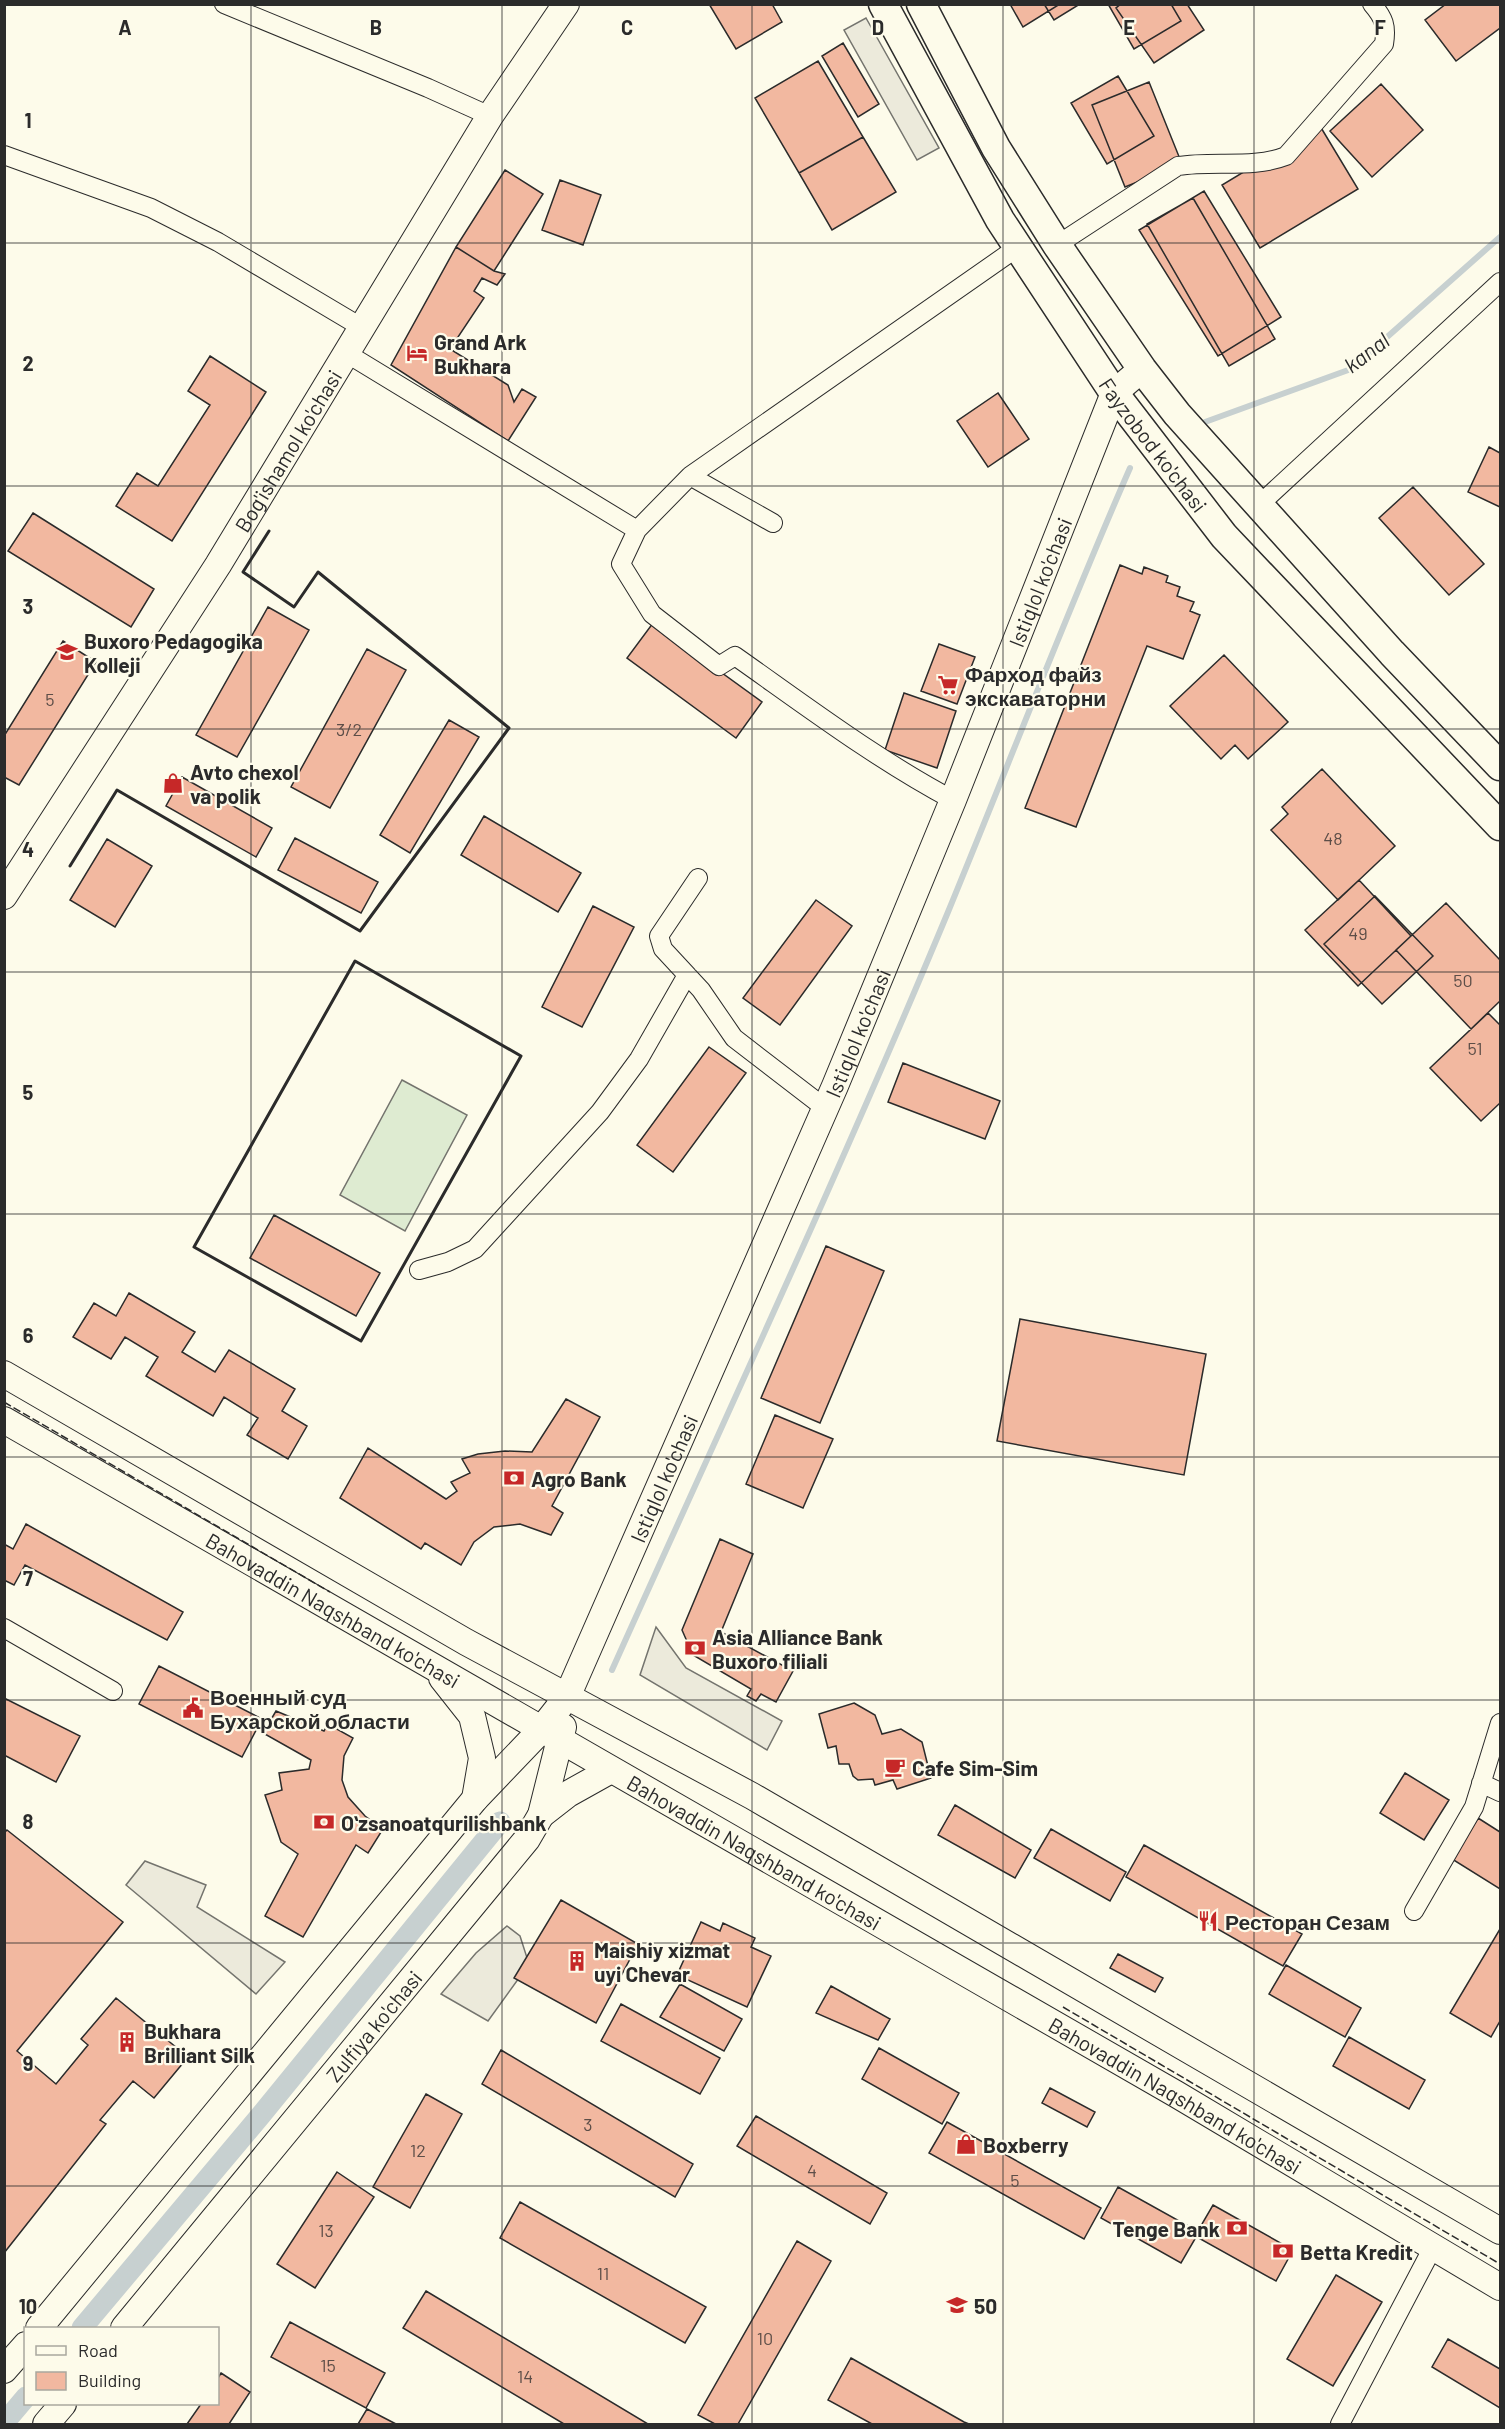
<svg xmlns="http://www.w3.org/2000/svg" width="1505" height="2429" font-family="Barlow,sans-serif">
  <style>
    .pitch { fill: #deebd1; stroke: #74746e; stroke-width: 1.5 }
    .parking { fill: #eceadb; stroke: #74746e; stroke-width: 1.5 }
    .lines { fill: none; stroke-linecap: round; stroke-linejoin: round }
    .stream { stroke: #c7d0d0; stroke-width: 6 }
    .canal { stroke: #c7d0d0; stroke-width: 21 }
    .building { fill: #f2b8a0; stroke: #2b2b2b; stroke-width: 1.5 }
    .street-casing { stroke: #2b2b2b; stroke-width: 20 }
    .secondary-casing { stroke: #2b2b2b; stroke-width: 28 }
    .primary-casing { stroke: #2b2b2b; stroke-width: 31 }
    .street { stroke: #fdfbea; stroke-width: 18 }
    .secondary { stroke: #fdfbea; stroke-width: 26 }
    .primary { stroke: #fdfbea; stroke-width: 28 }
    .fence { stroke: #2b2b2b; stroke-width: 1.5; stroke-dasharray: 8 3; stroke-linecap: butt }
    .wall { stroke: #2b2b2b; stroke-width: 3 }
    .grid { fill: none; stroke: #2b2b2b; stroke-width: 1.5; stroke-opacity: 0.55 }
    .labels { text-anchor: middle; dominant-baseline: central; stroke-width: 4.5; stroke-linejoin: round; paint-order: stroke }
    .number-label { font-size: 18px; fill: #5d4e48 }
    .poi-label { font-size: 21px; font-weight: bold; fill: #2b2b2b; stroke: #fdfbea; text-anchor: start }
    .street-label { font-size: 21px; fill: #2b2b2b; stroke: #fdfbea }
    .water-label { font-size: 22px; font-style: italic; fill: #2b2b2b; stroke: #fdfbea }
    .grid-label { font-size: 20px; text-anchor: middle; font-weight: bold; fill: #2b2b2b; stroke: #fdfbea; stroke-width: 4.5; stroke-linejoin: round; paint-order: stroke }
  </style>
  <rect width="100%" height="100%" fill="#fdfbea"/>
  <!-- pitch -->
  <path class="pitch" d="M 402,1080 L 467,1115 L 405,1231 L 340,1195 Z"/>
  <!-- parking -->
  <path class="parking" d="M 866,18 L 939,148 L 917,160 L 844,30 Z
    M 656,1627 L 686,1668 L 782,1721 L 767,1750 L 640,1675 Z
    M 145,1861 L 206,1885 L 197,1907 L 285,1962 L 256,1994 L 126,1885 Z
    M 507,1926 L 520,1936 L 529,1964 L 488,2021 L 441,1994 L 476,1953 Z"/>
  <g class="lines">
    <!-- stream -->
    <path class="stream" d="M 1205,422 L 1351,369 L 1500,237
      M 612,1670 C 725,1418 842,1167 948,912 C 1009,764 1066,614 1130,468"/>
    <!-- canal -->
    <path class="canal" d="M 82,2328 L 261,2115 L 500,1822
      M 4,2423 L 26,2397"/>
  </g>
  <!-- building -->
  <path class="building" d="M 709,4 L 772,4 L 782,22 L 736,49 Z
    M 1010,4 L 1060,4 L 1023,27 Z
    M 1044,4 L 1080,4 L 1054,20 Z
    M 1108,4 L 1171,4 L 1181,21 L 1134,49 Z
    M 1121,4 L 1187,4 L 1204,30 L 1154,63 L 1116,8 Z
    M 1446,4 L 1500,4 L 1500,28 L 1456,61 L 1425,20 Z
    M 843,43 L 879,104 L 858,117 L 822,56 Z
    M 818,61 L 863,137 L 799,173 L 755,98 Z
    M 1118,76 L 1154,136 L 1107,164 L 1071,103 Z
    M 1149,82 L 1182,164 L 1125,187 L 1092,105 Z
    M 1381,84 L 1423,130 L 1372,177 L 1330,131 Z
    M 1320,126 L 1358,189 L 1260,248 L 1222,185 Z
    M 863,137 L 896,192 L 832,230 L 799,173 Z
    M 505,170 L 543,194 L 494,271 L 456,247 Z
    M 560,180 L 601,195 L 583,245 L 542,230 Z
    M 1204,191 L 1281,317 L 1218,356 L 1139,230 Z
    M 1193,198 L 1275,339 L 1229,366 L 1147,224 Z
    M 456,247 L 494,271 L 505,274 L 497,285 L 482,278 L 474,291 L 484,298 L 450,349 L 508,385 L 514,402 L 522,389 L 536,397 L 508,441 L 391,365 Z
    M 210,356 L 266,392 L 172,541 L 116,506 L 137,473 L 158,486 L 210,405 L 188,391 Z
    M 998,393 L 1029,439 L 988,467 L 957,421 Z
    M 1489,447 L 1500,453 L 1500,507 L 1468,492 Z
    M 1413,487 L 1484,564 L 1449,595 L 1379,518 Z
    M 33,513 L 154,589 L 131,627 L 8,551 Z
    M 1120,565 L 1142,574 L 1144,567 L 1168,576 L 1166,582 L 1180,587 L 1177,596 L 1194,602 L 1190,611 L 1200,615 L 1183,659 L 1147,646 L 1076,827 L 1025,808 Z
    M 268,607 L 309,630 L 237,757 L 196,735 Z
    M 653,623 L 762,702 L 736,738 L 627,658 Z
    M 63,641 L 96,662 L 19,785 L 4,777 L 4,736 Z
    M 939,644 L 975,657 L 957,704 L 921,691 Z
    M 367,649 L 406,670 L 330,808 L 291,787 Z
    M 1224,655 L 1288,722 L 1248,759 L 1235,745 L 1221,759 L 1170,706 Z
    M 904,693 L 956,711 L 937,768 L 885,750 Z
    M 449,720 L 479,737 L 410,853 L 380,835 Z
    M 1322,769 L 1395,846 L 1338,900 L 1271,830 L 1288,814 L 1282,807 Z
    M 182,777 L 272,828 L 256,857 L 166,806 Z
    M 484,816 L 581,873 L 558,912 L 461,855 Z
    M 295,838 L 378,882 L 361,913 L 278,870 Z
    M 107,839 L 152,866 L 115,927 L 70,900 Z
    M 1359,880 L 1411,936 L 1358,986 L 1305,930 Z
    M 1375,896 L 1433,956 L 1382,1004 L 1324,944 Z
    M 816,900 L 852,926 L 780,1025 L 743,998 Z
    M 1446,903 L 1500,960 L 1500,1001 L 1471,1029 L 1396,950 Z
    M 593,906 L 634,927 L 582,1027 L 542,1007 Z
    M 1488,1013 L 1500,1025 L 1500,1103 L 1481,1121 L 1430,1068 Z
    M 709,1047 L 746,1073 L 673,1172 L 637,1145 Z
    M 903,1063 L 1000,1101 L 985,1139 L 888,1102 Z
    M 274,1215 L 380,1273 L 356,1316 L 250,1258 Z
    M 826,1246 L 884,1271 L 820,1423 L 761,1398 Z
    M 129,1293 L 195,1332 L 182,1352 L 215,1372 L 229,1350 L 295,1389 L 282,1411 L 307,1426 L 288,1459 L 247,1435 L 258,1418 L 224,1397 L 213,1416 L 146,1376 L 158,1357 L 125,1337 L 111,1359 L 73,1337 L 94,1303 L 116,1316 Z
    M 1020,1319 L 1206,1354 L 1184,1475 L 997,1441 Z
    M 566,1399 L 600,1417 L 552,1506 L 563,1513 L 551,1535 L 520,1524 L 494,1527 L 474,1542 L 461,1565 L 425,1543 L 421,1549 L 340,1498 L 368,1448 L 446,1499 L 457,1491 L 451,1482 L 470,1473 L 462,1459 L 478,1454 L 505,1451 L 532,1452 Z
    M 775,1415 L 833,1439 L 803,1508 L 746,1484 Z
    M 26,1524 L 183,1612 L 167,1640 L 25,1565 L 14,1585 L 4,1580 L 4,1544 L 13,1549 Z
    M 720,1539 L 753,1554 L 721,1632 L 793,1671 L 776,1702 L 761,1694 L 756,1701 L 747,1696 L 751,1689 L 693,1655 L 682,1630 Z
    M 159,1666 L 262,1719 L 242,1757 L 139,1704 Z
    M 4,1698 L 80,1736 L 56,1782 L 4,1755 Z
    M 854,1703 L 875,1715 L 882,1734 L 901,1729 L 922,1742 L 931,1778 L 897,1789 L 893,1780 L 875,1785 L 873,1779 L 858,1780 L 853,1776 L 849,1764 L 839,1764 L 836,1746 L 828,1748 L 819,1714 Z
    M 276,1711 L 324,1731 L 328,1724 L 353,1738 L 344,1756 L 342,1780 L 348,1797 L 365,1816 L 383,1829 L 368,1853 L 356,1845 L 303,1937 L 265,1916 L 298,1854 L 281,1842 L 265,1795 L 282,1790 L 279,1773 L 309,1769 L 311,1760 L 263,1733 Z
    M 1405,1773 L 1449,1800 L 1424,1840 L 1380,1813 Z
    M 955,1805 L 1031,1850 L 1015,1878 L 938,1835 Z
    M 1478,1818 L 1500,1832 L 1500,1889 L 1452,1859 Z
    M 1051,1829 L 1126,1872 L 1110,1901 L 1034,1858 Z
    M 7,1830 L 123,1922 L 17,2051 L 56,2084 L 88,2045 L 81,2039 L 116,1998 L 188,2057 L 154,2098 L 133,2081 L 100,2120 L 106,2124 L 4,2253 L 4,1833 Z
    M 1144,1845 L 1302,1934 L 1283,1966 L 1126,1877 Z
    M 561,1900 L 638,1944 L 596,2023 L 514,1978 Z
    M 701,1922 L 720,1931 L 723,1923 L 755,1938 L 751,1947 L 771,1956 L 747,2007 L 677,1975 Z
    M 1500,1929 L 1500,2021 L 1491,2037 L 1450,2013 Z
    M 1118,1954 L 1163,1978 L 1155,1992 L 1110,1968 Z
    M 1286,1965 L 1361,2008 L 1345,2037 L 1269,1994 Z
    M 680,1984 L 742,2019 L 724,2051 L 660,2017 Z
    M 831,1986 L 890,2019 L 878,2040 L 816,2013 Z
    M 621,2004 L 720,2058 L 700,2094 L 601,2041 Z
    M 1349,2037 L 1425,2080 L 1409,2109 L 1333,2066 Z
    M 879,2048 L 959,2093 L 942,2124 L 862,2079 Z
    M 501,2050 L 693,2164 L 675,2197 L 482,2084 Z
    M 1050,2088 L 1095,2112 L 1087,2127 L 1042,2103 Z
    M 426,2094 L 462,2114 L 410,2208 L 373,2187 Z
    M 756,2116 L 887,2193 L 870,2224 L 737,2146 Z
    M 947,2122 L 1101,2208 L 1084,2239 L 929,2153 Z
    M 337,2172 L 374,2197 L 315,2288 L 277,2264 Z
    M 1118,2187 L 1199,2232 L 1181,2263 L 1101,2218 Z
    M 520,2202 L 706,2307 L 685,2343 L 500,2238 Z
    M 1213,2205 L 1293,2250 L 1276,2281 L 1195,2236 Z
    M 797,2241 L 831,2261 L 738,2424 L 715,2424 L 698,2415 Z
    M 1336,2275 L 1382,2302 L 1333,2386 L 1287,2359 Z
    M 426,2291 L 648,2424 L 564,2424 L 403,2328 Z
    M 290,2322 L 385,2373 L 366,2408 L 271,2357 Z
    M 1448,2339 L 1500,2369 L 1500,2408 L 1432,2367 Z
    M 851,2358 L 964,2422 L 969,2424 L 872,2424 L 828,2400 Z
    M 221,2373 L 250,2392 L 229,2424 L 187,2424 L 201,2404 L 218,2404 L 218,2378 Z
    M 367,2409 L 396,2424 L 358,2424 Z"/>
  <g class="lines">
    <!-- street casing -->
    <g class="street-casing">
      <path id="street" d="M 224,4 L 428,88 L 490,116
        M 4,155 L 151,208 L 218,242 L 361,327
        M 1057,245 L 1178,166 C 1214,160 1253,169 1286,156 L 1384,44 C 1387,26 1384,18 1372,4
        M 346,353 L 637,530 L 690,476 L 773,523
        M 690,476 L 1018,247
        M 1259,505 L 1500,282
        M 637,530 L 621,564 L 652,614 L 719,666 L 735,656 C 806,706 876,759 953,800
        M 698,878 L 659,936 L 663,949 L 701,990 L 734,1038 L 825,1108
        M 419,1270 L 448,1262 L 475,1249 L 600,1112 L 639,1059 L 687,975
        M 4,1628 L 113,1691
        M 1481,1783 L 1500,1792
        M 1414,1911 L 1474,1807 L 1500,1723
        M 1340,2424 L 1432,2249"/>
    </g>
    <!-- secondary casing -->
    <g class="secondary-casing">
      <g id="secondary">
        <path id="s1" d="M 4,896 L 218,565 L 490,116 L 566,4"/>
        <path d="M 4,1374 L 466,1642 L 752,1796 L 1500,2231"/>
        <path id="s2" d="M 4,1420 L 1176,2094 L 1500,2287"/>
        <path d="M 442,1678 L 472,1716 L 482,1758 L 475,1799"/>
        <path d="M 541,1815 L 568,1794 L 611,1770"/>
        <path id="s3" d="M 39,2328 L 475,1799 L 541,1730 L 567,1697 L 835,1086 L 953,800 L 1114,393 L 1142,369"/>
        <path id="s4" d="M 124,2328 L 527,1839 L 541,1815 L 563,1727"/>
        <path d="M 4,2370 L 26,2345"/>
        <path d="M 46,2424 L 63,2404"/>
      </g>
    </g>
    <!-- primary casing -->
    <g class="primary-casing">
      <g id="primary">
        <path id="s5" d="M 883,4 L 1000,220 L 1114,393 L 1224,536 L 1500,826"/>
        <path d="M 921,4 L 996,148 L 1057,245 L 1142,369 L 1177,414 L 1392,653 L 1500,766"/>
      </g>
    </g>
    <!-- street -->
    <use href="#street" class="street"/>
    <!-- secondary -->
    <use href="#secondary" class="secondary"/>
    <!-- primary -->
    <use href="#primary" class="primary"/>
    <!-- fence -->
    <path class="fence" d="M 4,1402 L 330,1592
      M 1063,2007 L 1500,2264"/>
    <!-- wall -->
    <path class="wall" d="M 70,866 L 117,790 L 360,931 L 509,728 L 318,572 L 294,607 L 243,572 L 269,531
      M 355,961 L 521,1056 L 361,1341 L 194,1247 Z"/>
  </g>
  <!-- grid -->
  <path class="grid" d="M 251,4 L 251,2424M 502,4 L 502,2424M 752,4 L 752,2424M 1003,4 L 1003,2424M 1254,4 L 1254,2424M 4,243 L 1500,243M 4,486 L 1500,486M 4,729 L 1500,729M 4,972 L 1500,972M 4,1214 L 1500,1214M 4,1457 L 1500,1457M 4,1700 L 1500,1700M 4,1943 L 1500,1943M 4,2186 L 1500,2186"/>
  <!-- icons -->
  <defs>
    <g id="hotel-bare" transform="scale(1.62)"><path d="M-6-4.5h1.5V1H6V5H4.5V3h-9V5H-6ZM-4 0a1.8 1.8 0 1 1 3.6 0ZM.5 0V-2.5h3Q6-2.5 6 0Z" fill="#c62828" stroke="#fdfbea" stroke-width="2.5" paint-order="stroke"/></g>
    <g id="university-bare" transform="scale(1.62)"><path d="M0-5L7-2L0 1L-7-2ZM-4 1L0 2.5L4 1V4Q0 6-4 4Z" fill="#c62828" stroke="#fdfbea" stroke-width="2.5" paint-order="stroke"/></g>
    <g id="supermarket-bare" transform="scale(1.62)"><path d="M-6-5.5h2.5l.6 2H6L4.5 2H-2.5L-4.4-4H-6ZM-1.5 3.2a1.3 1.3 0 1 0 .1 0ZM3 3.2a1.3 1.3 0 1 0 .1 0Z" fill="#c62828" stroke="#fdfbea" stroke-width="2.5" paint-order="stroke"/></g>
    <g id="shop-bare" transform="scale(1.62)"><path d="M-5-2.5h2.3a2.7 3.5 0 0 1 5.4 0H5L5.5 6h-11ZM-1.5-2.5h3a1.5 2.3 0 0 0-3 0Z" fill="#c62828" stroke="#fdfbea" stroke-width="2.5" paint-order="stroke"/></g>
    <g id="bank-bare" transform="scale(1.62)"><path d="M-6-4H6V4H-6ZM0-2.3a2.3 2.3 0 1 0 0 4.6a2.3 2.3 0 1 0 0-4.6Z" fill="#c62828" stroke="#fdfbea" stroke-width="2.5" paint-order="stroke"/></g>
    <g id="civic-bare" transform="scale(1.62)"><path d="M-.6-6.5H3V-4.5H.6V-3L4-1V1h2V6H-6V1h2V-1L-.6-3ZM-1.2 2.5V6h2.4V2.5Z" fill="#c62828" stroke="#fdfbea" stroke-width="2.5" paint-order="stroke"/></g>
    <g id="cafe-bare" transform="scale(1.62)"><path d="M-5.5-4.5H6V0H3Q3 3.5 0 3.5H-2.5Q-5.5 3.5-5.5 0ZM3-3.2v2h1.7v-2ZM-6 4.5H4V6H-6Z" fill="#c62828" stroke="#fdfbea" stroke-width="2.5" paint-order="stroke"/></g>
    <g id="restaurant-bare" transform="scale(1.62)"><path d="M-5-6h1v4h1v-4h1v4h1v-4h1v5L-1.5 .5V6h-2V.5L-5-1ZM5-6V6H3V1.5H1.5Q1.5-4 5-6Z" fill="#c62828" stroke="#fdfbea" stroke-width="2.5" paint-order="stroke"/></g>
    <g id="building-bare" transform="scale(1.62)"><path d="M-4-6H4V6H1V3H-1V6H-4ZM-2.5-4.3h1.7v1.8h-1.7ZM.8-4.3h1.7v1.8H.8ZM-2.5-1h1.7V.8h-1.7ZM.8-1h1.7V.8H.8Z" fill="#c62828" stroke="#fdfbea" stroke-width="2.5" paint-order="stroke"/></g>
    <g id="school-bare" transform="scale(1.62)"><path d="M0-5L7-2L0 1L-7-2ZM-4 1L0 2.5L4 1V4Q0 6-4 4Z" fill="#c62828" stroke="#fdfbea" stroke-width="2.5" paint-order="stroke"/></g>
  </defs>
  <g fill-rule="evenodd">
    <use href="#hotel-bare" x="417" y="353"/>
    <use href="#university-bare" x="67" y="652"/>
    <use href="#supermarket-bare" x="948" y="685"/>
    <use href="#shop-bare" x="173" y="783"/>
    <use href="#bank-bare" x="514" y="1478"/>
    <use href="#bank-bare" x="695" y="1648"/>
    <use href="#civic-bare" x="193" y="1708"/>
    <use href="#cafe-bare" x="895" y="1767"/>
    <use href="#bank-bare" x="324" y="1822"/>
    <use href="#restaurant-bare" x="1208" y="1921"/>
    <use href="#building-bare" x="577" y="1961"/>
    <use href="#building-bare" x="127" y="2042"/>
    <use href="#shop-bare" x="966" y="2144"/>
    <use href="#bank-bare" x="1237" y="2228"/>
    <use href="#bank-bare" x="1283" y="2251"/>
    <use href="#school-bare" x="957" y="2305"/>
  </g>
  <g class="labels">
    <!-- number labels -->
    <g class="number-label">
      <text x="50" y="699">5</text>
      <text x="349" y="729">3/2</text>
      <text x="1333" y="838">48</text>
      <text x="1358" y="933">49</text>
      <text x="1463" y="980">50</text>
      <text x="1475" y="1048">51</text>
      <text x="588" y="2124">3</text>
      <text x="418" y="2150">12</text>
      <text x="812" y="2170">4</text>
      <text x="1015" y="2180">5</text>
      <text x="326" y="2230">13</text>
      <text x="603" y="2273">11</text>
      <text x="765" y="2338">10</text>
      <text x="328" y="2365">15</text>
      <text x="525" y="2376">14</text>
    </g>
    <!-- poi labels -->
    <g class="poi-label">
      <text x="434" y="341">Grand Ark<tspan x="434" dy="24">Bukhara</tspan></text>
      <text x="84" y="640">Buxoro Pedagogika<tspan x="84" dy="24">Kolleji</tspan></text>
      <text x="965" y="673">Фарход файз<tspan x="965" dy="24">экскаваторни</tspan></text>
      <text x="190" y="771">Avto chexol<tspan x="190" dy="24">va polik</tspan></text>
      <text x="531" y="1478">Agro Bank</text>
      <text x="712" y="1636">Asia Alliance Bank<tspan x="712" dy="24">Buxoro filiali</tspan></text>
      <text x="210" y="1696">Военный суд<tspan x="210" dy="24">Бухарской области</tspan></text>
      <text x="912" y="1767">Cafe Sim-Sim</text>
      <text x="341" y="1822">Oʻzsanoatqurilishbank</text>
      <text x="1225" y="1921">Ресторан Сезам</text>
      <text x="594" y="1949">Maishiy xizmat<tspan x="594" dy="24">uyi Chevar</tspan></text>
      <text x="144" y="2030">Bukhara<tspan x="144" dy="24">Brilliant Silk</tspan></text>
      <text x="983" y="2144">Boxberry</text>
      <text x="1220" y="2228" text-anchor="end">Tenge Bank</text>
      <text x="1300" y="2251">Betta Kredit</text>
      <text x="974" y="2305">50</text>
    </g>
    <!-- street labels -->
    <g class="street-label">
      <text stroke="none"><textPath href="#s5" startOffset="518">Fayzobod ko'chasi</textPath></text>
      <text stroke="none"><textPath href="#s1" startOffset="528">Bog'ishamol ko'chasi</textPath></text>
      <text stroke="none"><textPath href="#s3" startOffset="2034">Istiqlol ko'chasi</textPath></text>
      <text stroke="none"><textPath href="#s3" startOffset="1548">Istiqlol ko'chasi</textPath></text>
      <text stroke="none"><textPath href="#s3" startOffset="1062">Istiqlol ko'chasi</textPath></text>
      <text stroke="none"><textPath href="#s2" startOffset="380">Bahovaddin Naqshband ko'chasi</textPath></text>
      <text stroke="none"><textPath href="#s2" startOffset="866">Bahovaddin Naqshband ko'chasi</textPath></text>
      <text stroke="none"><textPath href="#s4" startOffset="392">Zulfiya ko'chasi</textPath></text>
      <text stroke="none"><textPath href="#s2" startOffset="1352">Bahovaddin Naqshband ko'chasi</textPath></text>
    </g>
    <!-- water labels -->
    <g class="water-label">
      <text transform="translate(1366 352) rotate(-37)">kanal</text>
    </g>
  </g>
  <g class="grid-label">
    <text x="125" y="35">A</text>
    <text x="376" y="35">B</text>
    <text x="627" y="35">C</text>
    <text x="878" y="35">D</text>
    <text x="1129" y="35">E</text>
    <text x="1380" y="35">F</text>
    <text x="28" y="128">1</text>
    <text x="28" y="371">2</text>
    <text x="28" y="614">3</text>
    <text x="28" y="857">4</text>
    <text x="28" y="1100">5</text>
    <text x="28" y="1343">6</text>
    <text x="28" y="1586">7</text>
    <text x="28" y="1829">8</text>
    <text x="28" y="2071">9</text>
    <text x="28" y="2314">10</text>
  </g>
  <!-- border -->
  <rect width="1505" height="2429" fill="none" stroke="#2b2b2b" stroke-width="12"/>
  <!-- legend -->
  <rect x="24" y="2327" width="195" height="78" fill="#fdfbea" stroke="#a9a89e" stroke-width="1.5"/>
  <rect x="36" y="2346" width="30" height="9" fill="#fdfbea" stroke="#a9a89e" stroke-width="1.5"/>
  <text x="78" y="2357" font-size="18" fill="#2b2b2b">Road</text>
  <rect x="36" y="2372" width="30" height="18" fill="#f2b8a0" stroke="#a9a89e" stroke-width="1.5"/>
  <text x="78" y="2387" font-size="18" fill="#2b2b2b">Building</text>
</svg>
